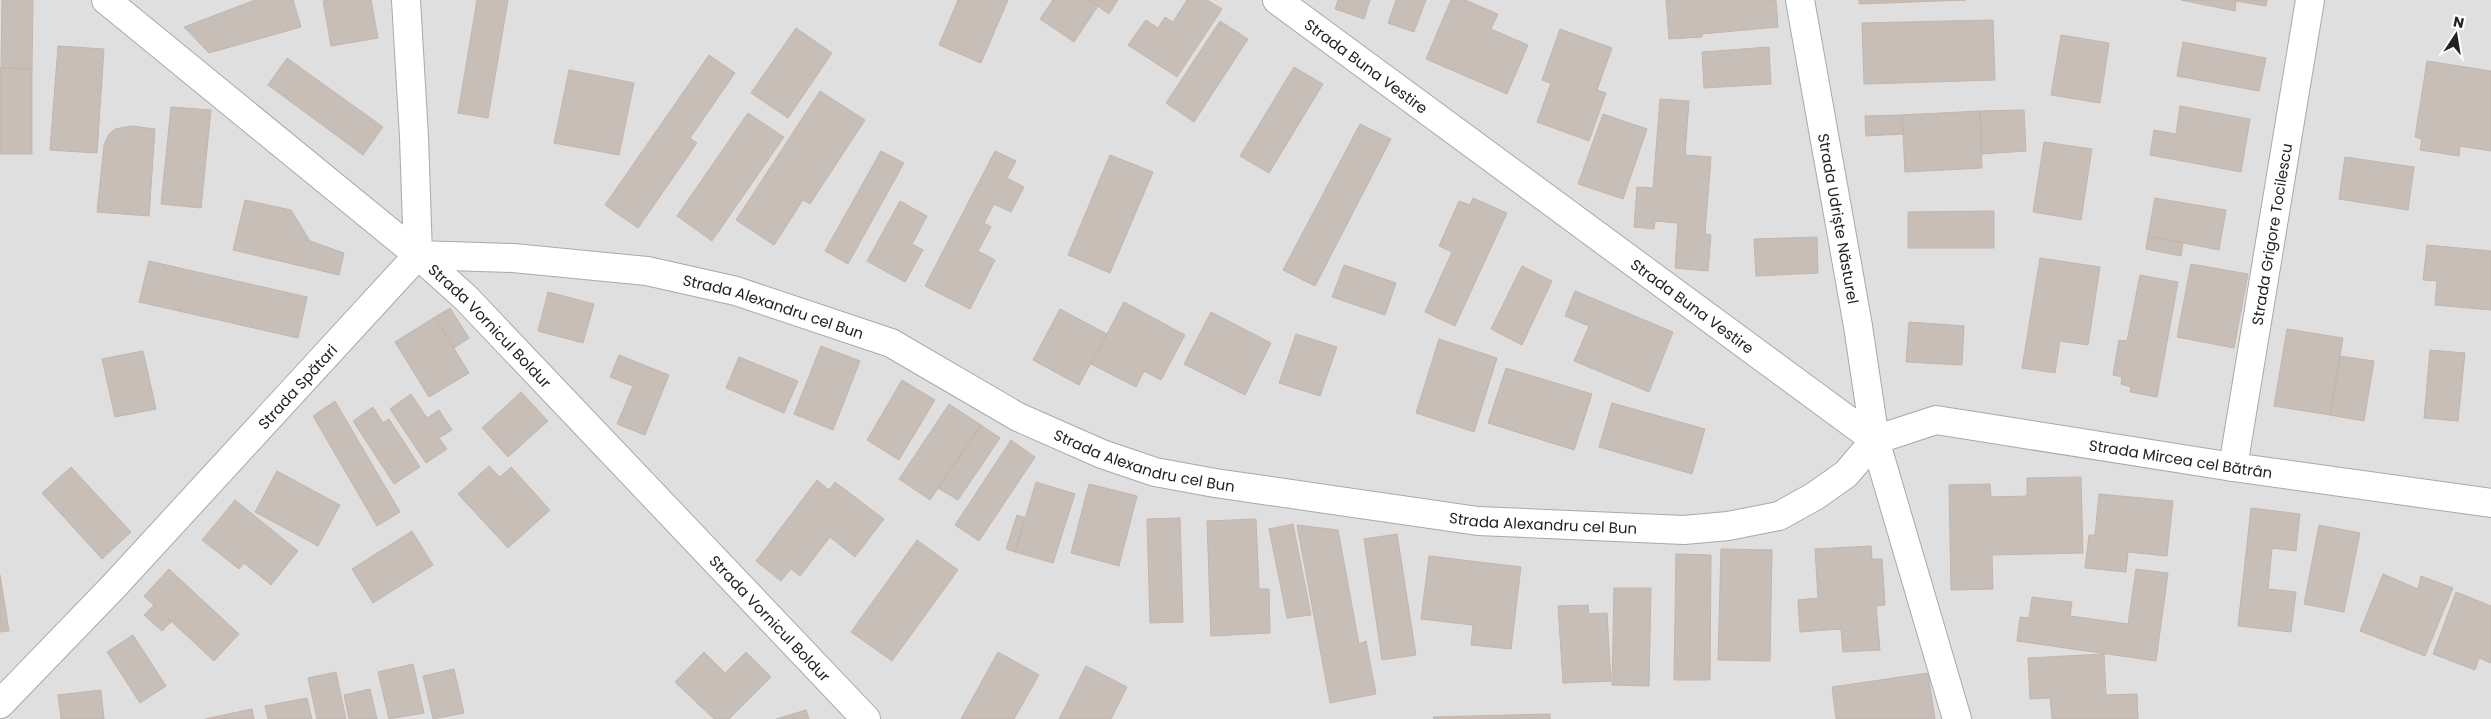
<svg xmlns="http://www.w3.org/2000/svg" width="2491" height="719" font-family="Poppins,sans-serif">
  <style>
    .residential { fill: #e0dfdf }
    .building { fill: #c7beb8; stroke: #c4b5aa }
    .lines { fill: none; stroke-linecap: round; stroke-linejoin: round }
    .minor-casing { stroke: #a9a9a9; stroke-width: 30 }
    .minor { stroke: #fff; stroke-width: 28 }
    .labels { text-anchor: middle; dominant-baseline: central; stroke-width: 5; stroke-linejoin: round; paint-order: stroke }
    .street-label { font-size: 15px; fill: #222; stroke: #fff }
  </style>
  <rect width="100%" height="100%" fill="#f2efe9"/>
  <!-- residential -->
  <path class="residential" d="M 0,0 L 2491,0 L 2491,719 L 0,719 Z"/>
  <!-- building -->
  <path class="building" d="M 2,0 L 33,0 L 32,69 L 1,68 Z
    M 255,0 L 293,0 L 301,27 L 209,53 L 184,27 Z
    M 330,0 L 371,0 L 378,38 L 331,46 L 323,1 Z
    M 477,0 L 508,0 L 488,118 L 458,113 Z
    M 958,0 L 1008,0 L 981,63 L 939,45 Z
    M 1053,0 L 1089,0 L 1098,6 L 1074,42 L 1040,19 Z
    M 1089,0 L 1118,0 L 1109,14 Z
    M 1187,0 L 1207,0 L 1222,9 L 1177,77 L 1128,45 L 1146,20 L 1158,28 L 1165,17 L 1173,22 Z
    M 1338,0 L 1370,0 L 1364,19 L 1335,9 Z
    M 1396,0 L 1426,0 L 1414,32 L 1388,23 Z
    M 1451,0 L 1465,0 L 1498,14 L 1491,29 L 1528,45 L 1507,94 L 1426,59 Z
    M 1666,0 L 1776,0 L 1778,27 L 1702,34 L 1702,37 L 1669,39 Z
    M 1859,0 L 1966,0 L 1859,4 Z
    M 2181,0 L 2267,0 L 2266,6 L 2236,1 L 2235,11 Z
    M 1993,20 L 1995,80 L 1864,84 L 1862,23 Z
    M 1220,21 L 1248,39 L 1194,122 L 1166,103 Z
    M 796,28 L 832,53 L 788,118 L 751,93 Z
    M 1560,29 L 1612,48 L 1597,90 L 1606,93 L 1589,141 L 1537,122 L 1551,83 L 1542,80 Z
    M 2061,35 L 2109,43 L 2100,103 L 2051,95 Z
    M 2183,42 L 2266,58 L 2259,91 L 2177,76 Z
    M 58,46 L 104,49 L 97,153 L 50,150 Z
    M 1769,47 L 1771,84 L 1704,88 L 1702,52 Z
    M 709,55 L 735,73 L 690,138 L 697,143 L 638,228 L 605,205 Z
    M 287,58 L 383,127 L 363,155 L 268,85 Z
    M 2427,61 L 2491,71 L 2491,151 L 2460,146 L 2459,156 L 2420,150 L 2422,139 L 2415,137 Z
    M 1294,67 L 1323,84 L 1269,173 L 1240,156 Z
    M 0,68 L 32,69 L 32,154 L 0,154 Z
    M 569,70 L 634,83 L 619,155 L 554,143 Z
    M 820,91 L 865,120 L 810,204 L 803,200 L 774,245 L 736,220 Z
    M 1660,99 L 1689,101 L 1685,155 L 1711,157 L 1705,234 L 1711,235 L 1708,271 L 1675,268 L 1678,223 L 1655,221 L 1654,229 L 1634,227 L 1637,187 L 1653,188 Z
    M 2180,106 L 2250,119 L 2241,172 L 2150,155 L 2154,130 L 2176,134 Z
    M 171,107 L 211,110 L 201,208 L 161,204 Z
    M 2024,110 L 2026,151 L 1982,154 L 1980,111 Z
    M 1980,111 L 1982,168 L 1905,172 L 1902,115 Z
    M 748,113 L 784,137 L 712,241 L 677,216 Z
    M 1603,114 L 1647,129 L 1623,199 L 1578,184 Z
    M 1902,115 L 1903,134 L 1866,136 L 1865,116 Z
    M 1360,124 L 1391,139 L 1315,286 L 1283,270 Z
    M 131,126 L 155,129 L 149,216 L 97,212 L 104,145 L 109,134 L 115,129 Z
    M 2044,142 L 2092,149 L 2081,220 L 2033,212 Z
    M 881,151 L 904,163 L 848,264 L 825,251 Z
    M 995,151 L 1016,161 L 1007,178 L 1024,187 L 1011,212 L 994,204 L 984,223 L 991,227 L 978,251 L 995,260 L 970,309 L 925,286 Z
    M 1110,155 L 1153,172 L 1110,273 L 1068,255 Z
    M 2345,157 L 2414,167 L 2408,210 L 2339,199 Z
    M 1473,198 L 1507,213 L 1455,326 L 1425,312 L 1452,252 L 1439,246 L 1459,201 L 1470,205 Z
    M 2155,198 L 2226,210 L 2219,250 L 2148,236 Z
    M 245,200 L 291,210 L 310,241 L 344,253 L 339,275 L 233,250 Z
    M 900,201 L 927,216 L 912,244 L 923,250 L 905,282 L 867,261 Z
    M 1994,211 L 1994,248 L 1908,248 L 1908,212 Z
    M 2148,236 L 2183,243 L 2181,256 L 2146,249 Z
    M 1817,237 L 1818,273 L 1756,276 L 1754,239 Z
    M 2427,245 L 2491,251 L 2491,310 L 2435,305 L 2437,281 L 2423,280 Z
    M 2040,258 L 2100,267 L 2088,345 L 2060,341 L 2055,373 L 2022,368 Z
    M 149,261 L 307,297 L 298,338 L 139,302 Z
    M 2191,264 L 2248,274 L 2234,348 L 2177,337 Z
    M 1344,265 L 1396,283 L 1385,315 L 1332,297 Z
    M 1522,266 L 1552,281 L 1522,345 L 1491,329 Z
    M 2140,275 L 2178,282 L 2157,397 L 2130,392 L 2131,387 L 2121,384 L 2122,377 L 2113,375 L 2119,340 L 2127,341 Z
    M 1575,291 L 1673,332 L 1649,392 L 1574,361 L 1589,326 L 1565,316 Z
    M 548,292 L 594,304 L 583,343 L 538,331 Z
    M 1124,302 L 1185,335 L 1161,380 L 1144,371 L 1136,387 L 1091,364 Z
    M 450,308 L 469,338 L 454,348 L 435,317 Z
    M 1060,309 L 1107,334 L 1079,385 L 1033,360 Z
    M 1211,312 L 1271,343 L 1245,395 L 1184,364 Z
    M 435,317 L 469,373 L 429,397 L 395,342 Z
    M 1909,322 L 1964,326 L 1962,365 L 1906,362 Z
    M 2287,329 L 2343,338 L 2330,415 L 2274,406 Z
    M 1296,334 L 1337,347 L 1320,396 L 1279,383 Z
    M 1439,339 L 1497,358 L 1474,432 L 1416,413 Z
    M 821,346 L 860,361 L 833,430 L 794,414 Z
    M 2430,350 L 2465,353 L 2458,421 L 2424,418 Z
    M 143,351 L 156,409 L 115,417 L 102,359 Z
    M 619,355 L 669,375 L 645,435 L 617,424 L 633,386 L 610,377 Z
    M 2340,356 L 2374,361 L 2364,421 L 2330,415 Z
    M 739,357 L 798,381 L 784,413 L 726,388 Z
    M 1506,368 L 1592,394 L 1574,450 L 1488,423 Z
    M 902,380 L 935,400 L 899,460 L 867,440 Z
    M 521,392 L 548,421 L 508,457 L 482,428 Z
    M 411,394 L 427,418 L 439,410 L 452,430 L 439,438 L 447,449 L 426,463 L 390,409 Z
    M 335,401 L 400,512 L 377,526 L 313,416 Z
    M 1612,403 L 1705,429 L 1692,474 L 1599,447 Z
    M 949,404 L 981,425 L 930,500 L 899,479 Z
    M 373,407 L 383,423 L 389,419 L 420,467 L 394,484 L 353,421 Z
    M 981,425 L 1000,438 L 958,500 L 938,488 Z
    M 1011,440 L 1035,457 L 979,541 L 955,525 Z
    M 489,466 L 500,477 L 511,467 L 550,510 L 508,548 L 458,494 Z
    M 71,467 L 131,532 L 102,559 L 42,493 Z
    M 277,471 L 340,505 L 318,546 L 255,512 Z
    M 2081,477 L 2083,553 L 1992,555 L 1993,589 L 1951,590 L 1949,485 L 1990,484 L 1991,497 L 2027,496 L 2027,478 Z
    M 817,480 L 829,490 L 835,482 L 884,519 L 855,557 L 830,537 L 800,576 L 791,569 L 781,581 L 756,561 Z
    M 1036,482 L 1075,494 L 1053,563 L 1015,552 Z
    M 1089,484 L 1137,496 L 1119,566 L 1071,553 Z
    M 2099,494 L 2173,501 L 2167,556 L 2128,552 L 2126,572 L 2085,568 L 2089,535 L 2095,535 Z
    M 235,500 L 298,551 L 271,585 L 244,563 L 239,569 L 202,540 Z
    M 2251,508 L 2300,514 L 2296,551 L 2272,548 L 2268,589 L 2296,592 L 2291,632 L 2238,626 Z
    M 1017,515 L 1025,518 L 1015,552 L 1006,549 Z
    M 1180,518 L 1183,622 L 1150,623 L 1147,519 Z
    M 1256,519 L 1259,589 L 1269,589 L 1270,633 L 1211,636 L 1207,521 Z
    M 1293,524 L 1311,615 L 1287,618 L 1269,529 Z
    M 1297,525 L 1338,530 L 1359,644 L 1366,641 L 1376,694 L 1330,703 Z
    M 2319,525 L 2360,533 L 2344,612 L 2304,604 Z
    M 412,531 L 433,565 L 373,603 L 352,569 Z
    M 1397,534 L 1416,655 L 1382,660 L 1364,539 Z
    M 917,540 L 958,570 L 892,661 L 851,632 Z
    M 1871,546 L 1872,559 L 1882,559 L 1885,605 L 1876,606 L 1880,650 L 1843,652 L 1841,629 L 1800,632 L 1798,600 L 1818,598 L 1815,549 Z
    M 1721,549 L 1772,550 L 1770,661 L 1718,660 Z
    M 1676,554 L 1711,555 L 1710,680 L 1674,680 Z
    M 1429,556 L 1521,567 L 1511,649 L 1471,645 L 1473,625 L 1421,619 Z
    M 169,569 L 239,634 L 214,661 L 144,596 Z
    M 2136,569 L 2168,573 L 2156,661 L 2017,641 L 2020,617 L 2029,618 L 2032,597 L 2072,602 L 2070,616 L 2128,624 Z
    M 2383,574 L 2418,589 L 2421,576 L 2453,588 L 2425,656 L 2360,631 Z
    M 0,575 L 9,631 L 0,632 Z
    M 1614,588 L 1651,588 L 1649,686 L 1612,685 Z
    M 2456,592 L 2491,606 L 2491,663 L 2479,658 L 2475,670 L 2433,654 Z
    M 154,605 L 171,622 L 162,631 L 144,615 Z
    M 1588,605 L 1589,614 L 1607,613 L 1611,681 L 1563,683 L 1558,606 Z
    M 133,635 L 166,686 L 140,703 L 107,652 Z
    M 704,652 L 725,673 L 746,652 L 771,677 L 729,719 L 714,719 L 675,682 Z
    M 998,652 L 1039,675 L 1014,719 L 961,719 Z
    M 2104,654 L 2106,695 L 2137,694 L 2138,719 L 2052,719 L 2050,698 L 2030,699 L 2028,658 Z
    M 413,664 L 424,713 L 389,719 L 378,672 Z
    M 1086,666 L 1127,687 L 1111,719 L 1059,719 Z
    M 454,669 L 464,713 L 433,719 L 423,676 Z
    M 336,672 L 346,719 L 317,719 L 308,678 Z
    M 1928,673 L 1935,719 L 1836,719 L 1832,687 Z
    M 370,689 L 377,719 L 349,719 L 344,695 Z
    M 101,690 L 104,719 L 61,719 L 58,695 Z
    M 307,698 L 312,719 L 268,719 L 265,706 Z
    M 252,709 L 254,719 L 205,719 Z
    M 806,710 L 809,719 L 776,719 Z
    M 1550,714 L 1550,719 L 1434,719 L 1433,717 Z"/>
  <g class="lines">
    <!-- minor casing -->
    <g class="minor-casing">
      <g id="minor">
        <path id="s1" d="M 106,0 L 418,255 L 466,298 L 866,719"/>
        <path id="s2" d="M 1277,0 L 1875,440"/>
        <path id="s3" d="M 1800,0 L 1858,326 L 1875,440 L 1957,719"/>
        <path id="s4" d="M 418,255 L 513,258 L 647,271 L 736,291 L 891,343 L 1018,417 L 1102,454 L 1155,472 L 1215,483 L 1478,521 L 1684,530 L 1728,526 L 1779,516 L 1815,496 L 1846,474 L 1875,440"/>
        <path id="s5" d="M 1875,440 L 1936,420 L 2233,467 L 2491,503"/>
        <path id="s6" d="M 2233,467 L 2310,0"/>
        <path id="s7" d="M 0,704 L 114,586 L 418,255 L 414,137 L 406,0"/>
      </g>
    </g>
    <!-- minor -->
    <use href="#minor" class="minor"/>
  </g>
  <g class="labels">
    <!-- street labels -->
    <g class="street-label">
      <text stroke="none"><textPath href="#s2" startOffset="111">Strada Buna Vestire</textPath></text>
      <text stroke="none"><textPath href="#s3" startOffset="222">Strada Udriște Năsturel</textPath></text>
      <text stroke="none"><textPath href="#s6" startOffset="236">Strada Grigore Tocilescu</textPath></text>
      <text stroke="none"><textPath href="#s4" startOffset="361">Strada Alexandru cel Bun</textPath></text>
      <text stroke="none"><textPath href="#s2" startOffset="516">Strada Buna Vestire</textPath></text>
      <text stroke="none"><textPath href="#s1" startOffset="504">Strada Vornicul Boldur</textPath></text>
      <text stroke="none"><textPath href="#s7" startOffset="435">Strada Spătari</textPath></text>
      <text stroke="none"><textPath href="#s4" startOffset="766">Strada Alexandru cel Bun</textPath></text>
      <text stroke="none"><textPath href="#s5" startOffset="312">Strada Mircea cel Bătrân</textPath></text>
      <text stroke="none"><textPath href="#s4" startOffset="1171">Strada Alexandru cel Bun</textPath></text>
      <text stroke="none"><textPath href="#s1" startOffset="909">Strada Vornicul Boldur</textPath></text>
    </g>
  </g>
  <!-- north arrow -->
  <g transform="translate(2456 35) rotate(12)" stroke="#ffffff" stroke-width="4" paint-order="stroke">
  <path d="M0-4L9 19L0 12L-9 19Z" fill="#222222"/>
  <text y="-8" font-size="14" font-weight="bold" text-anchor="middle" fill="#222222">N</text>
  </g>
</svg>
